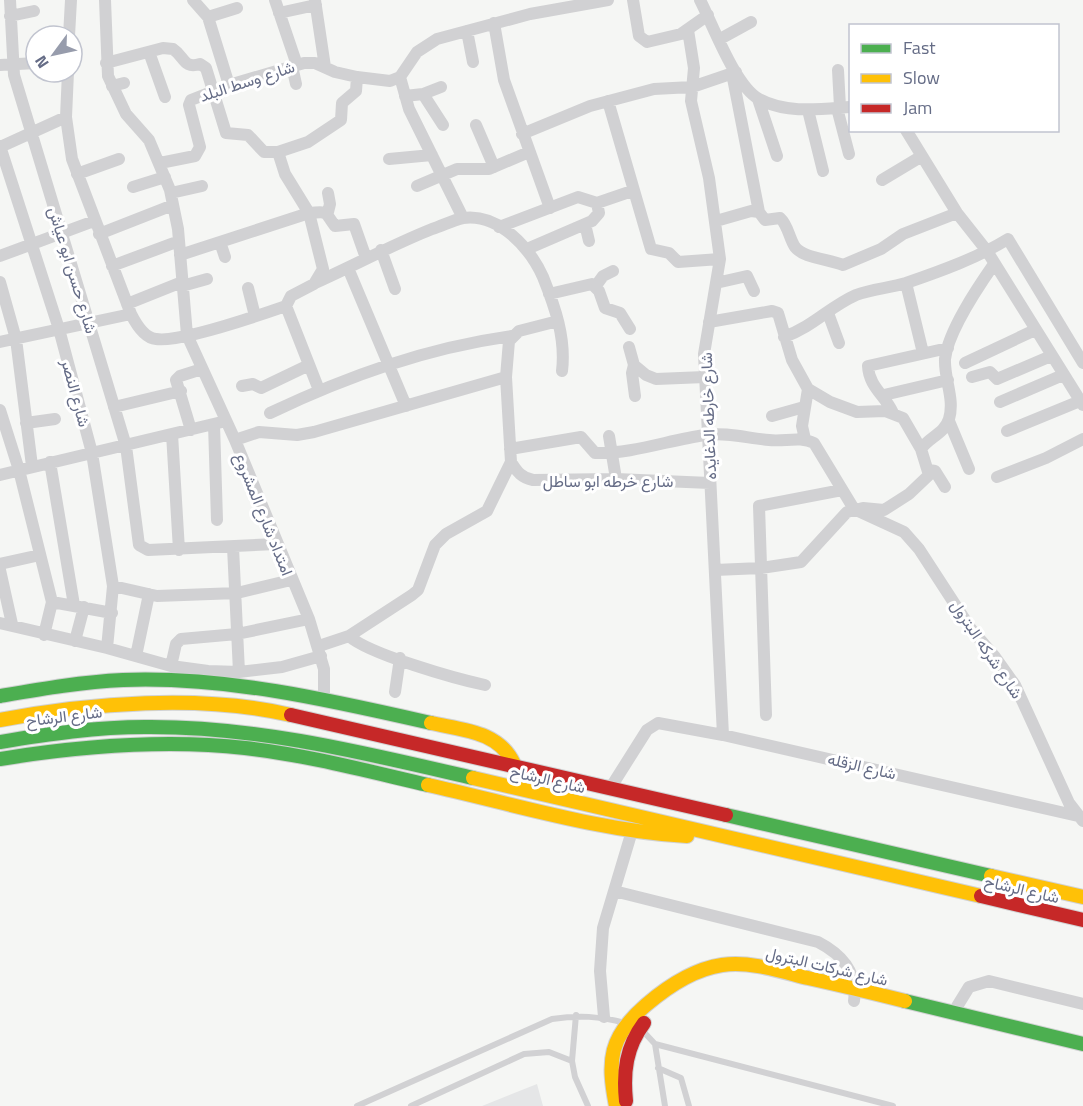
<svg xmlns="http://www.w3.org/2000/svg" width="1083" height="1106" font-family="'Titillium Web',Vazirmatn,sans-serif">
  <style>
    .built { fill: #e5e6e7 }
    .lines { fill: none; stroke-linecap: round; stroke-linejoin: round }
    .fast-casing { stroke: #d1d2d3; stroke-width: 16 }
    .slow-casing { stroke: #d1d2d3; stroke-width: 16 }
    .jam-casing { stroke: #d1d2d3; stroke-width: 16 }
    .lane { stroke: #d1d1d3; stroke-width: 6 }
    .street { stroke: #d1d1d3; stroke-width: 12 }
    .fast { stroke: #4caf50; stroke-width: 14 }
    .slow { stroke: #ffc107; stroke-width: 14 }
    .jam { stroke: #c62828; stroke-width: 14 }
    .labels { text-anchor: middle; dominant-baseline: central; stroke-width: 6; stroke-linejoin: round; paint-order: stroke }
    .street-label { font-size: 16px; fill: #656c86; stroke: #fff }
  </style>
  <rect width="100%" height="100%" fill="#f5f6f4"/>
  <!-- built -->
  <path class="built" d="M 537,1084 L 543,1106 L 482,1106 Z"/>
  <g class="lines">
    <!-- fast casing -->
    <g class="fast-casing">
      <path id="fast" d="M 0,696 C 41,689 81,682 123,680 C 226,676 330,700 431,723
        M 0,742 C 48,734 96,727 145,727 C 257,726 365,753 473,778
        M 0,759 C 81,746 163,739 245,748 C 307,755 367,771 428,785
        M 726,815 L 991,876
        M 905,1001 L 1083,1044"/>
    </g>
    <!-- slow casing -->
    <g class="slow-casing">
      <path id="slow" d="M 0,720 C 89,703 202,694 291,715
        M 431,723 C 463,730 499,731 514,764
        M 473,778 L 981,896
        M 428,785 C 513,804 600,831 687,836
        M 991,876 L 1083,897
        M 616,1106 C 607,1060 609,1037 646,1005 C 667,987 695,969 722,965 C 751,961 780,971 808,978 C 840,985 873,993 905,1001"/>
    </g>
    <!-- jam casing -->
    <g class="jam-casing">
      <path id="jam" d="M 291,715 L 726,815
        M 981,896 L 1083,920
        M 626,1101 C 623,1072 626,1047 644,1023"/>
    </g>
    <!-- lane -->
    <path class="lane" d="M 576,1015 L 572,1061 L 575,1077 L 588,1106
      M 642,1030 L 655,1044 L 665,1106
      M 655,1044 L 893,1106
      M 658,1068 L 681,1078 L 689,1106
      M 357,1106 L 552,1019 C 579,1015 599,1016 625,1023
      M 411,1106 L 524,1054 L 549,1052 L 572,1061"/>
    <!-- street -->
    <path class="street" d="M 10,0 L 14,75 L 126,446 L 139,545 L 148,550 L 276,544
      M 105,0 L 108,76 L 126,114 L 149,140 L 170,190 L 178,229 L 187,335 L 235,440 L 309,619 L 324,669 L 324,698
      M 193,0 L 208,17 L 229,85
      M 275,0 L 297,65
      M 315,0 L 325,67
      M 633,0 L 639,36 L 647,42 L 681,34 L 708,15
      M 700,0 C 713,25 735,86 759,99 C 786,114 821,109 850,107
      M 279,13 L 316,5
      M 10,16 L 34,11
      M 208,17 L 237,8
      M 494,23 L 504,80 L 550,208
      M 688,30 L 694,68 L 691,101 L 709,178 L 720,259 L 704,354 L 723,735
      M 467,31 L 473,62
      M 69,36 L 71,0
      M 720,39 L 751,22
      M 149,52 L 165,97
      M 106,63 L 163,48 L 173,49 C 185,57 183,69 200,64 L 206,68 L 226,133 L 248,135 L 264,152 L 278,152
      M 0,65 L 36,63
      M 292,66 L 296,84
      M 838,70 L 840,107
      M 68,72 L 66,117 L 72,159 L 131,314 C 136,324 144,338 156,339 C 180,343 260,315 286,306
      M 732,73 L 759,212
      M 400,77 L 409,109 L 463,218
      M 112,86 L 124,83
      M 423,94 L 443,125
      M 405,96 L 423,94 L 441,87
      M 758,99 L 777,156
      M 608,101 L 651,249 L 669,253 L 678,262 L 720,259
      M 837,108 L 849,154
      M 808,110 L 823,171
      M 476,125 L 494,167
      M 906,130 L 957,213 L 987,251 L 1083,405
      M 522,134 L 590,106 L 654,89 L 692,87 L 736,72
      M 0,146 L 59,329 L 92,453 L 113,586 L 107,648
      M 0,147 L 66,117
      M 389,159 L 432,155
      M 160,163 L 195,156 L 200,147 L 189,105 L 191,100 L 229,85 L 304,63 L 315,63 L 335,72 L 357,77 L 390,81 L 400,77 L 417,52 L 437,39 L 530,14 L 608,0
      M 77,174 L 119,159
      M 882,180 L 922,156
      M 417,186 L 457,169 L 489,169 L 529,152
      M 133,187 L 165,177
      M 171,193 L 202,186
      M 328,212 L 330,204 L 328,193
      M 716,221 L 751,211 L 759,212 L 765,220 L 780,218 C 788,225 789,238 795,247 C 803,258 829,259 843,265 L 881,249 L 903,234 L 957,213
      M 585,224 L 589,241
      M 499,227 L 578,197 L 597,203 L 632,191
      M 99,234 L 173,205
      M 220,242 L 225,257
      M 527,249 L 592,221 L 599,213 L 597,203
      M 381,250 L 395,289
      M 180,255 L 309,213 C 330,211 324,212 335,226 L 354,224 L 366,258
      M 0,256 L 94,221
      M 112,266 L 179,241
      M 348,268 L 406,406
      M 0,282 L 16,339 L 32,466
      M 315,283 C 355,265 392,245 432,229 C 442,226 453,220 463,218 C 499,213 530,248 543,277 C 555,307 566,338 562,371
      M 716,283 L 747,276 L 754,291
      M 906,283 L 923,353
      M 182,286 L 207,279
      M 595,287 L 603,276 L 613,271
      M 248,288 L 255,316
      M 549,294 L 592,284 L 599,291 L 605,308 L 620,313 L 630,329
      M 127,304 L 182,282
      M 828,313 L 839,343
      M 558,321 L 519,331 L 509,341 L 506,377 L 511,462 C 517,472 522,478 533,480 L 616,479 L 710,483
      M 709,322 L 772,311 L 778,313 L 792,360 L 808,389
      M 784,337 C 814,326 829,307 856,295 C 871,289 890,288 906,283 C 941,271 977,258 1008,239 L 1083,363
      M 0,342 L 131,314
      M 629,347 L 634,365 L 646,375 L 656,379 L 705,377
      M 965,363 L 1035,330
      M 634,365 L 632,373 L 635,396
      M 972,377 L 990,372 L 997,379 L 1051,356
      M 242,386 L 253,384 L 261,388 L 309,365
      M 319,390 L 286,306 L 291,296 L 314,284 L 323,269 L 309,213 L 285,174 L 278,152 L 308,142 L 341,120 L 342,103 L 356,91 L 357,77
      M 884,395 L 948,380
      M 1000,402 L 1063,375
      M 114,407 L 181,391
      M 0,410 L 19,470 L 52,602 L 44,635
      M 270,413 C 348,376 426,348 512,336
      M 893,413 C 885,395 869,387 868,366 L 948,348
      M 772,416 L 804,407
      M 949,421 L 969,469
      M 26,423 L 55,419
      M 214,424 L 217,520
      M 191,430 L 176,380 L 180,376 L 202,369
      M 1007,431 L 1080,401
      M 172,434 L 179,550
      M 609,436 L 616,479
      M 805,439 L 802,426 L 808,389 L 830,402 L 857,412 L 885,411 L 903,418 L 921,449
      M 235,440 L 259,432 L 297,435 L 314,432 L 506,377
      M 510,449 L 581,437 L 595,453 C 632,454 669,440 705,435 C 726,432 747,438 769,440 C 784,442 800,436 814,443 L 854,509 L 904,532 L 919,549 L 971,629 L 995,657 L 1015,685 L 1069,803 L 1083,821
      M 50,462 L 74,605
      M 929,470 L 935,471 L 945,487
      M 0,475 L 226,421
      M 997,477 L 1046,458 L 1083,439
      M 233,547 L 239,672
      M 0,564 L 40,555
      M 0,570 L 12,624
      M 715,570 L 761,568 L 801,562 L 847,512 L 863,508 L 884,510 L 909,494 L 929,475 L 921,449 C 928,438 945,433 949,419 C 955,399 944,379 945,359 C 948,331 978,287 994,264
      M 113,586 L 157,596 L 237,593 L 291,580
      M 52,602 L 112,613
      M 0,623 L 107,648 L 171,666 L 208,671 L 239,672 L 282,667 L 321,656
      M 349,636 C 368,654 457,679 485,685
      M 75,641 L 84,607
      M 319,646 L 349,636 L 412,595 L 418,590 L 435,545 L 446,534 L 487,511 L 511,462
      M 136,656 L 149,594
      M 171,666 L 176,644 L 181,639 L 237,634 L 309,619
      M 395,692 L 400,658
      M 766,715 L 759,506 L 842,490
      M 611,787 L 647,730 L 658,723 L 723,735 L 1078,816
      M 614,891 L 818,942 C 843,955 858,973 854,1001
      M 953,1013 L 969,987 L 989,981 L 1083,1004
      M 604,1017 L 600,971 L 603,928 L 632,831"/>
    <!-- fast -->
    <use href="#fast" class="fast"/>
    <!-- slow -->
    <use href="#slow" class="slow"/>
    <!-- jam -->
    <use href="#jam" class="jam"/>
  </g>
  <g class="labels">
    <!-- street labels -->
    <g class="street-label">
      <text transform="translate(247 81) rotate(-18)">شارع وسط البلد</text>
      <text transform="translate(73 270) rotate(73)">شارع حسن ابو عياش</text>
      <text transform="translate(76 393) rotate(75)">شارع النصر</text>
      <text transform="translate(708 416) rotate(-92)">شارع خارطه الدغايده</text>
      <text x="608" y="481">شارع خرطه ابو ساطل</text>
      <text transform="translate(264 514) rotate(68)">امتداد شارع المشروع</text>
      <text transform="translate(987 649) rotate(56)">شارع شركه البترول</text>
      <text transform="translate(64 716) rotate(-7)">شارع الرشاح</text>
      <text transform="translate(862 766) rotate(13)">شارع الزقله</text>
      <text transform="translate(548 779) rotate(13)">شارع الرشاح</text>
      <text transform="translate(1022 889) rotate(13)">شارع الرشاح</text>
      <text transform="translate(827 966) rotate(13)">شارع شركات البترول</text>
    </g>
  </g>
  <!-- legend -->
  <rect x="849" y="24" width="210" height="108" fill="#ffffff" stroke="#c1c4cf" stroke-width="1.5"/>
  <rect x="861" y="44" width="30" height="9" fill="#4caf50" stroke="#c1c4cf" stroke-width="1.5"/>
  <text x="903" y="54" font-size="18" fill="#656c86">Fast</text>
  <rect x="861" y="74" width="30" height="9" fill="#ffc107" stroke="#c1c4cf" stroke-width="1.5"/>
  <text x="903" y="84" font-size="18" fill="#656c86">Slow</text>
  <rect x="861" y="104" width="30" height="9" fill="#c62828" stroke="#c1c4cf" stroke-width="1.5"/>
  <text x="903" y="114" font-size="18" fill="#656c86">Jam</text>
  <!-- north arrow -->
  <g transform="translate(54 54) rotate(237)"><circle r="28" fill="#ffffff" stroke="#c1c4cf" stroke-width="1.5"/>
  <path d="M0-4.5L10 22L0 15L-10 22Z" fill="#979cac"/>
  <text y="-9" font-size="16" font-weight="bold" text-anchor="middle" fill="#656c86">N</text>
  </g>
</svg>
